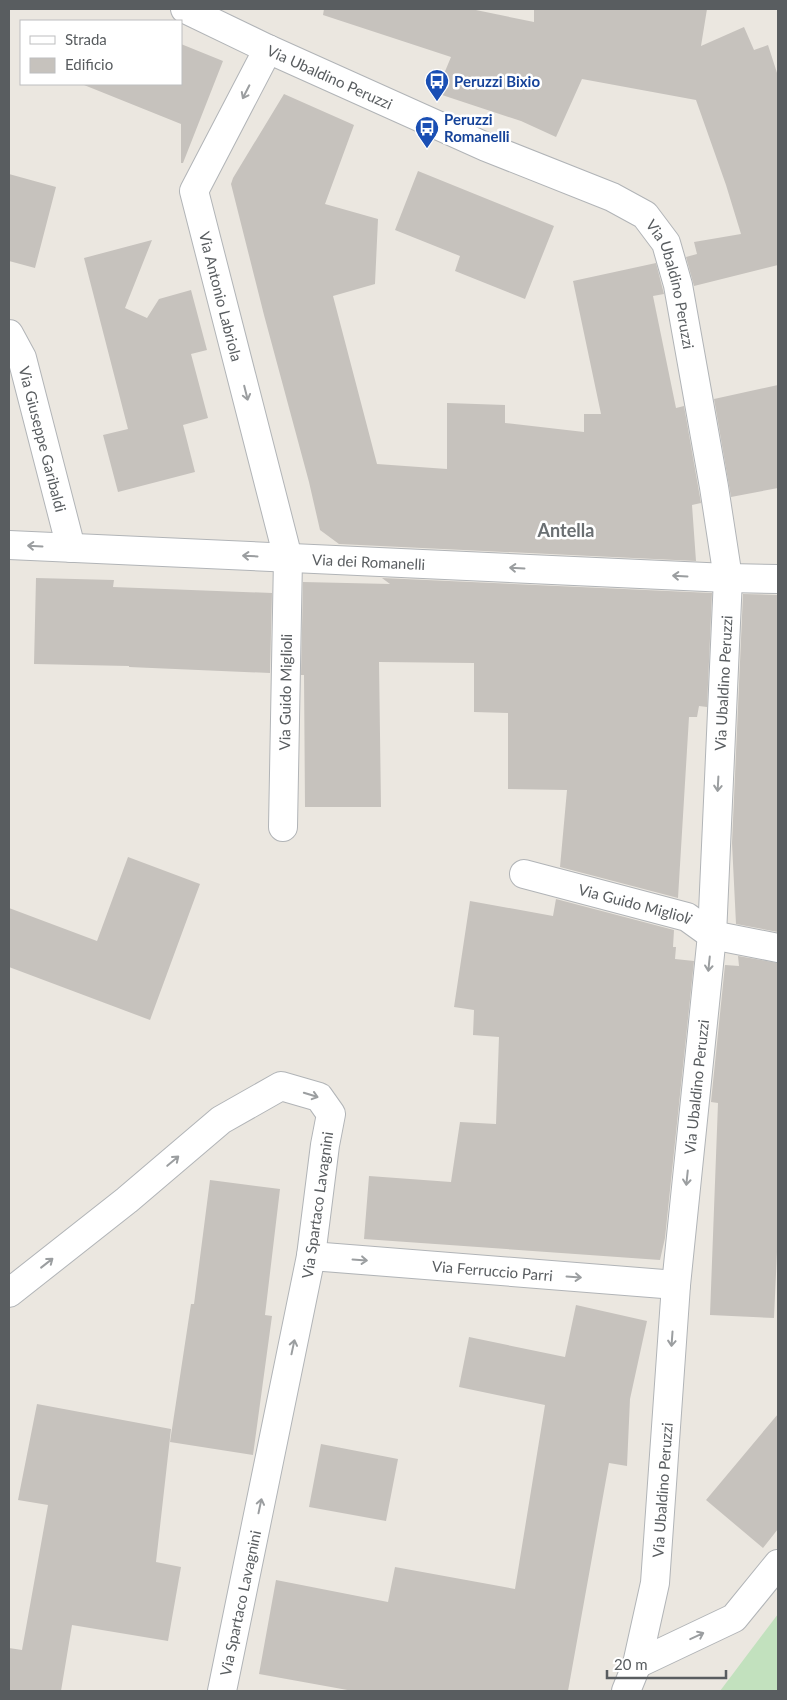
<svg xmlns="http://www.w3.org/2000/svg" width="787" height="1700" font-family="Lato,sans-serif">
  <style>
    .green { fill: #c2e1be }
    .building { fill: #c6c2bd }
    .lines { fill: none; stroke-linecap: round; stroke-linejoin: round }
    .minor-casing { stroke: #b1b4b7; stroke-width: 30 }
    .minor { stroke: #fff; stroke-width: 28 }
    .oneway { stroke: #9b9ea0 }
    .labels { text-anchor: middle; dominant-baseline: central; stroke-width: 5; stroke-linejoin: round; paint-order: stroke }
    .street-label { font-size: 15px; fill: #595d60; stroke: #fff }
    .transit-label { font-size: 15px; font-weight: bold; fill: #164399; stroke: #fff; text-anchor: start }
    .quarter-label { font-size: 18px; font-weight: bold; fill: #6a6f72; stroke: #fff }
  </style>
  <rect width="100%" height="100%" fill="#ebe7e0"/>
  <!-- green -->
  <path class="green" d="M 778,1614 L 778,1691 L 720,1691 Z"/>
  <!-- building -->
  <path class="building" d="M 324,9 L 471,9 L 534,22 L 534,9 L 707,9 L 701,46 L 744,27 L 754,50 L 768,45 L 778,76 L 778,265 L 694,286 L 686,257 L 697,254 L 694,242 L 741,234 L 726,185 L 696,100 L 582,79 L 556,137 L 521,121 L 436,93 L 451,57 L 323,15 Z
    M 181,44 L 223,61 L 183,163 L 181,163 L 181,124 L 84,85 L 84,84 L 181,84 Z
    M 284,94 L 354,125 L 325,204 L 378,219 L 375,284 L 333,296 L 377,464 L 447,469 L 447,403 L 505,405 L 505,423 L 584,432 L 584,414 L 601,414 L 573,281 L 656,263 L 664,294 L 653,296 L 676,408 L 684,406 L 701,503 L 692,505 L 696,561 L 339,544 L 320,530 L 309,482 L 264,315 L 231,184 L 233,178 Z
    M 418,171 L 554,226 L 525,299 L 455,271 L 460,256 L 395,230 Z
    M 9,174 L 56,187 L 35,268 L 9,261 Z
    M 152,240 L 125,308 L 147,318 L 159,299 L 191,290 L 207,350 L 191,354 L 208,418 L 183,425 L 195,472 L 118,492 L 103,435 L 128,429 L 84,258 Z
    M 778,385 L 778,488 L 731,497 L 714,399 Z
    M 36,578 L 114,580 L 113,587 L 272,593 L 270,673 L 129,667 L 129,666 L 34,664 Z
    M 382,578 L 712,593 L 707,707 L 699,706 L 697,717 L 689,717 L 678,898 L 560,867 L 567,790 L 508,789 L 508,713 L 474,712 L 474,663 L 379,662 L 381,807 L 305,807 L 304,675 L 301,675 L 303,582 L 390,584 Z
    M 743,594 L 778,595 L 778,932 L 736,924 L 732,843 Z
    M 128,857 L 200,884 L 150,1020 L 9,967 L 9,908 L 97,941 Z
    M 556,899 L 674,930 L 673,947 L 676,947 L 675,959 L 694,961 L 665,1238 L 660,1260 L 364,1239 L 369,1176 L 451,1182 L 460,1122 L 496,1124 L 499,1037 L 473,1035 L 474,1010 L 454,1007 L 470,901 L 553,916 Z
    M 738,956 L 778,963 L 778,1230 L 774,1318 L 710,1315 L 718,1103 L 711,1102 L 725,965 L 739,966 Z
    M 210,1180 L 280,1189 L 265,1315 L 272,1316 L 253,1455 L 170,1442 L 191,1304 L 194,1304 Z
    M 576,1305 L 647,1321 L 630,1399 L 627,1466 L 609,1463 L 568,1691 L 353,1691 L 259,1674 L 276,1580 L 388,1602 L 395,1567 L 515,1589 L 545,1405 L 459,1387 L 469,1337 L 565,1357 Z
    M 37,1404 L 171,1429 L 156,1562 L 181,1567 L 168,1641 L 72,1625 L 61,1691 L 9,1691 L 9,1648 L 22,1650 L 48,1505 L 18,1500 Z
    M 778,1414 L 778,1529 L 763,1548 L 706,1500 Z
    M 321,1444 L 398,1459 L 386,1521 L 309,1507 Z"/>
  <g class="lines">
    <!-- minor casing -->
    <g class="minor-casing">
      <g id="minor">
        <path id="s1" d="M 185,9 L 268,49 L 486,147 L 612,197 L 645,215 L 666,243 L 678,285 L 714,487 L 728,578 L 712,935 L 676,1285 L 655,1583 L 637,1664 L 626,1691"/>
        <path id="s2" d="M 268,49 L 194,191 L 288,558 L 283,827"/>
        <path id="s3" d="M 9,334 L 22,358 L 71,548"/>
        <path id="s4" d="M 9,545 L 728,578 L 778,579"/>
        <path id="s5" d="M 524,874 L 687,917 L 712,935 L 778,948"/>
        <path id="s6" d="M 311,1256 L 676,1285"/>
        <path d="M 9,1293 L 127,1200 L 221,1120 L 281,1086 L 319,1097 L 331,1114 L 325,1145 L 311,1256 L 222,1691"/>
        <path d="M 637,1664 L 734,1618 L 778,1564"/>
      </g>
    </g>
    <!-- minor -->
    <use href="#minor" class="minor"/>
  </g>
  <!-- one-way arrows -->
  <defs><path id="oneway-shaft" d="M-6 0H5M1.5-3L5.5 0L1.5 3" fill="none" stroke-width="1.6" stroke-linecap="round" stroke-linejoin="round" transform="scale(1.25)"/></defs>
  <g class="oneway">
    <use href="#oneway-shaft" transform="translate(246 92) rotate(117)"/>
    <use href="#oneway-shaft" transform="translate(246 393) rotate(76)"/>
    <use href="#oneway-shaft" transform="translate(35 546) rotate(-177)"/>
    <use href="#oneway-shaft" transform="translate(250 556) rotate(-177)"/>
    <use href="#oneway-shaft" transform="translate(517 568) rotate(-177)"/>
    <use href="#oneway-shaft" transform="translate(680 576) rotate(-177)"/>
    <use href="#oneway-shaft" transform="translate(718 784) rotate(93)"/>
    <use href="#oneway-shaft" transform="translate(709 964) rotate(96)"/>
    <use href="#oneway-shaft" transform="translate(311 1095) rotate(17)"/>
    <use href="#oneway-shaft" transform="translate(173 1161) rotate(-40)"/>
    <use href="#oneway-shaft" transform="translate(687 1178) rotate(96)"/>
    <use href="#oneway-shaft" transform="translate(360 1260) rotate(4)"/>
    <use href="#oneway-shaft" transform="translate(47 1263) rotate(-38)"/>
    <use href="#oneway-shaft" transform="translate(574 1277) rotate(4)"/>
    <use href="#oneway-shaft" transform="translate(672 1339) rotate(94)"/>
    <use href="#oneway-shaft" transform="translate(293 1347) rotate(-78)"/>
    <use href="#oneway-shaft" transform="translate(260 1506) rotate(-78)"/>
    <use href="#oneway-shaft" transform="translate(697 1636) rotate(-25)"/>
  </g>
  <!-- icons -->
  <defs>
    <g id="bus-pin" transform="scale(1.25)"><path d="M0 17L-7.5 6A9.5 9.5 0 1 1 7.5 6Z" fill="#1a4fb4" stroke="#fff"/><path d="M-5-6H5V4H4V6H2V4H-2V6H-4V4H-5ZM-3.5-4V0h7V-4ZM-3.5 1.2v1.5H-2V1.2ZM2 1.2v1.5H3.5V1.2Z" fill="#fff"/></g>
  </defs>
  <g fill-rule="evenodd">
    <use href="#bus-pin" x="437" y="81"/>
    <use href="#bus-pin" x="427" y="128"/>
  </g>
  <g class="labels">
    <!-- street labels -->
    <g class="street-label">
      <text stroke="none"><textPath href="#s1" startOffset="160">Via Ubaldino Peruzzi</textPath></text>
      <text stroke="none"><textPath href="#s1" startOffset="580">Via Ubaldino Peruzzi</textPath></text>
      <text stroke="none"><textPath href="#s2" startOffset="269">Via Antonio Labriola</textPath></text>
      <text stroke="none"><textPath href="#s3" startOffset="111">Via Giuseppe Garibaldi</textPath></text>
      <text stroke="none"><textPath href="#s4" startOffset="360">Via dei Romanelli</textPath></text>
      <text transform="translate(723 683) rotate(-87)">Via Ubaldino Peruzzi</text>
      <text transform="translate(285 692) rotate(-89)">Via Guido Miglioli</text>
      <text stroke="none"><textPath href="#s5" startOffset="115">Via Guido Miglioli</textPath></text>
      <text transform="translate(696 1087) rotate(-84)">Via Ubaldino Peruzzi</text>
      <text transform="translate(317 1205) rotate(-82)">Via Spartaco Lavagnini</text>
      <text stroke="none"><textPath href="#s6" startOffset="182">Via Ferruccio Parri</textPath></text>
      <text transform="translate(662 1490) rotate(-86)">Via Ubaldino Peruzzi</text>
      <text transform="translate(240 1603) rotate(-78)">Via Spartaco Lavagnini</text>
    </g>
    <!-- transit labels -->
    <g class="transit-label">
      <text x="454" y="81">Peruzzi Bixio</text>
      <text x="444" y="119">Peruzzi<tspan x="444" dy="17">Romanelli</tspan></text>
    </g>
    <!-- quarter labels -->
    <g class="quarter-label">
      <text x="566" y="530">Antella</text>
    </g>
  </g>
  <!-- border -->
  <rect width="787" height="1700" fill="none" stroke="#595d60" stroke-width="20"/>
  <!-- legend -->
  <rect x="20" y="20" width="162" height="65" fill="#ffffff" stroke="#bdbebf"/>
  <rect x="30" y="36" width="25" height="8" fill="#ffffff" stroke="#bdbebf"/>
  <text x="65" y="45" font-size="15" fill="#595d60">Strada</text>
  <rect x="30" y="58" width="25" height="15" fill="#c6c2bd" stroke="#bdbebf"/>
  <text x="65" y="70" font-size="15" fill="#595d60">Edificio</text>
  <!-- scale -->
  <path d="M607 1670v8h119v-8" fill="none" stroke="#595d60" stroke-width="2.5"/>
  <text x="614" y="1670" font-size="15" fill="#595d60" stroke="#ffffff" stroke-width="4" paint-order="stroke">20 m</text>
</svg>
